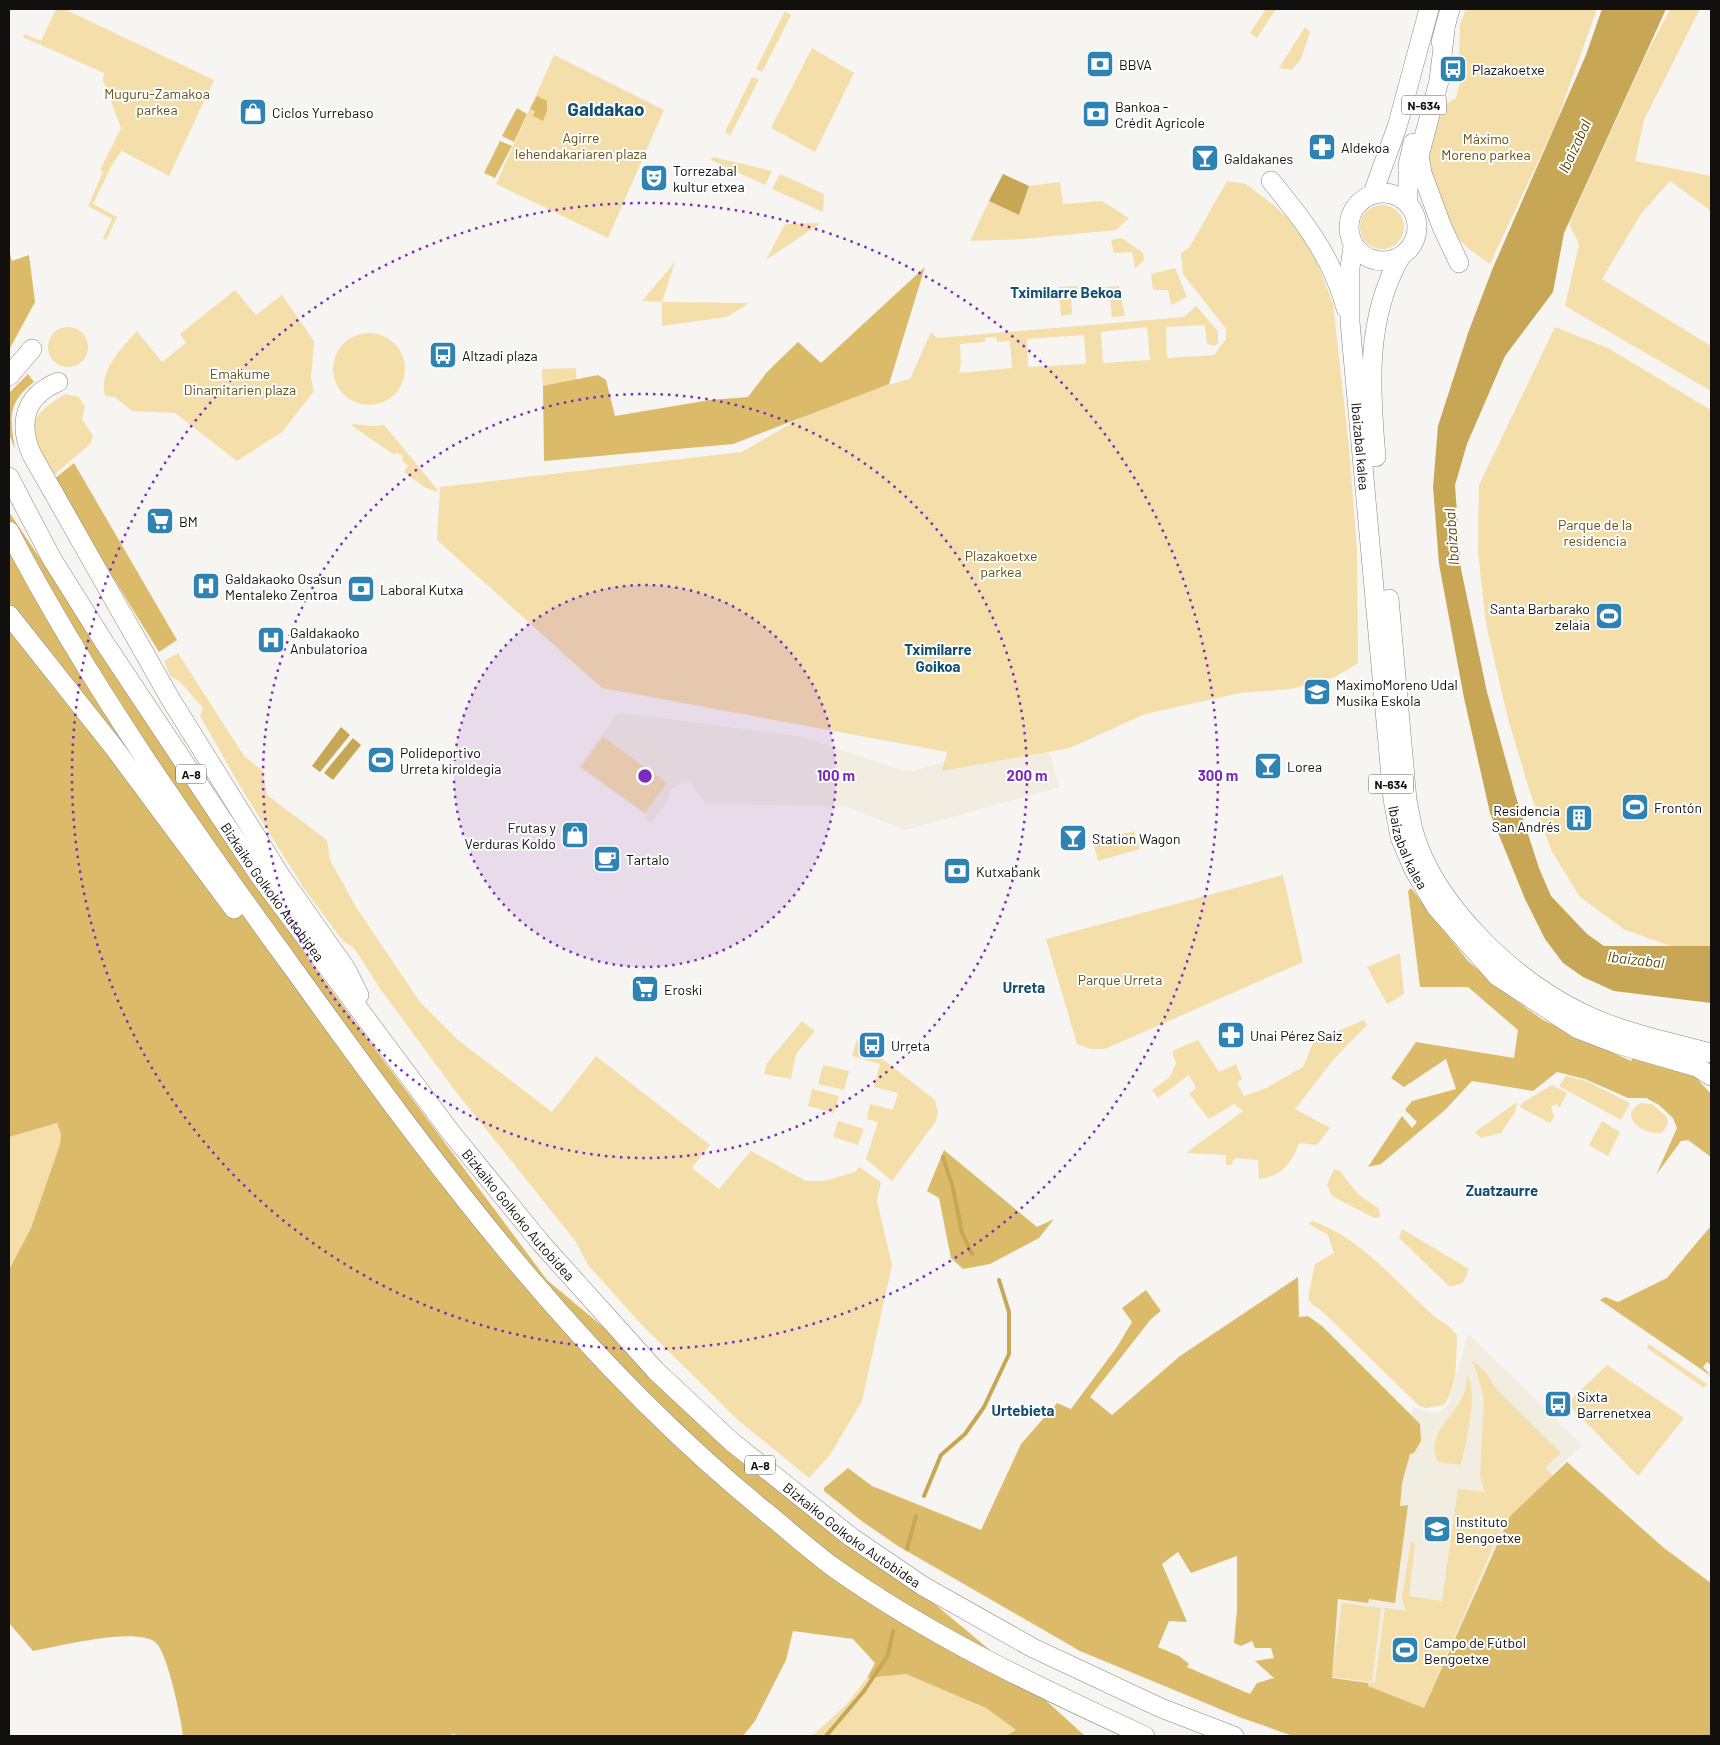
<svg xmlns="http://www.w3.org/2000/svg" width="1720" height="1745" font-family="Barlow,sans-serif">
  <style>
    .built { fill: #f1ede1 }
    .green { fill: #f4dfab; fill-rule: evenodd }
    .forest { fill: #dbba69; fill-rule: evenodd }
    .water { fill: #c7a756 }
    .lines { fill: none; stroke-linecap: round; stroke-linejoin: round }
    .stream { stroke: #c7a756; stroke-width: 4 }
    .highway-casing { stroke: #898884; stroke-width: 20 }
    .highway { stroke: #fff; stroke-width: 19 }
    .ring { fill: none; stroke: #7b2cbf; stroke-width: 2.5; stroke-dasharray: 2.5 5 }
    .labels { text-anchor: middle; dominant-baseline: central; stroke-width: 4; stroke-linejoin: round; paint-order: stroke }
    .shield { fill: #fff; stroke: #585857; stroke-width: 1 }
    .shield-label { font-size: 12px; font-weight: bold; fill: #11100f }
    .poi-label { font-size: 14px; fill: #11100f; stroke: #fff; text-anchor: start }
    .park-label { font-size: 14px; fill: #665011; stroke: #fff }
    .street-label { font-size: 14px; fill: #11100f; stroke: #fff }
    .water-label { font-size: 15px; font-style: italic; fill: #5e4905; stroke: #fff }
    .neighbourhood-label { font-size: 15px; font-weight: bold; fill: #144f70; stroke: #fff }
    .district-label { font-size: 19px; font-weight: bold; fill: #144f70; stroke: #fff }
    .centre { fill: #7b2cbf; stroke: #fff; stroke-width: 2.5 }
    .ring-label { font-size: 15px; text-anchor: middle; font-weight: bold; fill: #7b2cbf; stroke: #fff; stroke-width: 4; stroke-linejoin: round; paint-order: stroke }
  </style>
  <rect width="100%" height="100%" fill="#f7f5f1"/>
  <!-- built -->
  <path class="built" d="M 622,713 L 803,737 L 899,769 L 914,771 L 955,758 L 1048,749 L 1060,787 L 906,830 L 846,807 L 705,803 L 691,783 L 681,783 L 671,789 L 666,803 L 651,823 L 644,818 L 646,815 L 578,767 L 617,714 Z
    M 1468,1333 L 1582,1445 L 1512,1512 L 1419,1730 L 1323,1714 L 1340,1595 L 1407,1441 L 1413,1407 L 1432,1413 L 1440,1412 L 1448,1405 Z"/>
  <!-- green -->
  <path class="green" d="M 56,9 L 64,9 L 214,80 L 169,176 L 122,151 L 113,163 L 93,204 L 117,217 L 106,240 L 103,238 L 112,219 L 88,206 L 103,172 L 100,170 L 121,128 L 103,80 L 104,73 L 23,37 L 24,34 L 41,41 Z
    M 1266,9 L 1276,9 L 1257,38 L 1250,33 Z
    M 1466,9 L 1597,9 L 1556,123 L 1490,264 L 1469,249 L 1454,235 L 1428,169 L 1427,148 L 1431,138 L 1445,105 L 1456,98 L 1466,57 L 1459,63 L 1460,24 Z
    M 1670,9 L 1700,9 L 1644,120 L 1635,161 L 1711,176 L 1711,211 L 1670,181 L 1641,214 L 1602,279 L 1711,346 L 1711,391 L 1565,306 L 1579,244 L 1569,224 L 1644,59 Z
    M 785,11 L 791,15 L 762,72 L 756,69 Z
    M 1305,27 L 1310,32 L 1301,59 L 1292,70 L 1279,68 Z
    M 812,48 L 854,73 L 815,152 L 771,128 Z
    M 554,55 L 664,110 L 608,238 L 496,184 Z
    M 752,77 L 759,79 L 730,136 L 725,132 Z
    M 713,157 L 772,171 L 765,185 L 711,160 Z
    M 780,174 L 824,194 L 823,212 L 772,189 Z
    M 1227,181 L 1246,184 L 1276,207 L 1296,227 L 1317,262 L 1333,304 L 1349,447 L 1357,550 L 1358,663 L 1335,677 L 1291,689 L 1240,693 L 1145,714 L 1070,748 L 942,771 L 947,752 L 602,688 L 437,540 L 440,487 L 742,452 L 833,399 L 910,379 L 931,332 L 937,338 L 1184,317 L 1196,306 L 1218,331 L 1218,344 L 1214,346 L 1207,344 L 1205,325 L 1166,327 L 1167,358 L 1214,355 L 1226,339 L 1226,329 L 1183,274 L 1181,253 L 1189,248 ZM 1147,327 L 1150,360 L 1103,363 L 1101,332 ZM 1084,335 L 1086,364 L 1028,367 L 1027,339 ZM 996,337 L 997,342 L 1010,341 L 1012,368 L 959,373 L 961,364 L 960,344 L 985,342 L 985,338 Z
    M 1060,182 L 1063,204 L 1102,201 L 1129,218 L 1116,230 L 1024,239 L 970,241 L 989,201 L 1019,215 L 1029,186 Z
    M1360 227a22 22 0 1 1 44 0a22 22 0 1 1-44 0Z
    M 821,223 L 766,260 L 785,224 Z
    M 1122,238 L 1143,253 L 1144,260 L 1135,269 L 1132,252 L 1114,253 L 1111,240 Z
    M 675,262 L 662,302 L 749,303 L 727,317 L 662,326 L 662,302 L 642,301 Z
    M 1175,268 L 1187,297 L 1171,305 L 1168,290 L 1153,290 L 1151,274 Z
    M 1078,286 L 1079,297 L 1071,298 L 1072,314 L 1061,316 L 1058,287 Z
    M 1119,286 L 1125,316 L 1112,317 L 1110,295 L 1100,295 L 1099,288 Z
    M 235,290 L 256,315 L 282,295 L 314,341 L 311,378 L 314,391 L 282,432 L 237,461 L 175,413 L 132,411 L 115,397 L 105,396 C 98,371 122,348 137,331 L 162,362 L 186,343 L 180,334 Z
    M 1555,327 L 1608,348 L 1711,410 L 1711,947 L 1671,946 L 1625,930 L 1580,897 L 1552,852 L 1530,792 L 1508,719 L 1486,624 L 1478,552 L 1479,485 Z
    M48 347a20 20 0 1 1 40 0a20 20 0 1 1-40 0Z
    M333 369a36 36 0 1 1 72 0a36 36 0 1 1-72 0Z
    M 576,368 L 578,427 L 545,428 L 542,369 Z
    M 66,394 L 79,397 L 85,407 L 82,419 L 93,436 L 90,444 L 53,476 C 33,436 18,420 66,394 Z
    M 353,424 L 372,426 L 384,425 L 437,489 L 437,492 L 424,487 L 404,472 L 408,466 L 402,460 L 403,456 L 397,453 L 393,454 L 352,426 Z
    M 178,653 L 244,756 L 263,771 L 267,795 L 327,840 L 330,860 L 356,907 L 420,1002 L 458,1040 L 552,1112 L 596,1056 L 710,1145 L 692,1168 L 719,1189 L 751,1151 L 806,1181 L 825,1181 L 855,1172 L 859,1167 L 881,1182 L 877,1201 L 892,1265 L 862,1401 L 830,1455 L 809,1478 L 738,1420 L 640,1323 L 588,1265 L 576,1242 L 453,1088 L 379,987 L 354,948 L 343,941 L 305,890 L 240,786 L 200,716 L 203,708 L 180,682 L 170,676 L 164,661 Z
    M 603,737 L 667,783 L 645,813 L 581,767 Z
    M 1134,831 L 1140,849 L 1098,861 L 1093,842 Z
    M 1283,875 L 1303,962 L 1105,1049 L 1091,1049 L 1077,1044 L 1046,939 Z
    M 1400,953 L 1404,994 L 1387,1004 L 1367,967 Z
    M 1364,1020 L 1367,1025 L 1334,1059 L 1295,1109 L 1330,1128 L 1317,1145 L 1299,1143 C 1292,1163 1281,1177 1259,1179 L 1258,1160 L 1235,1158 L 1231,1165 L 1226,1165 L 1226,1155 L 1186,1153 L 1243,1111 L 1234,1104 L 1209,1119 L 1189,1094 L 1196,1088 L 1189,1075 L 1158,1098 L 1152,1090 L 1169,1078 L 1176,1064 L 1172,1051 L 1198,1040 L 1219,1072 L 1236,1064 L 1242,1079 L 1237,1083 L 1244,1096 L 1266,1088 L 1303,1067 L 1314,1041 Z
    M 802,1021 L 815,1031 L 796,1054 L 791,1079 L 764,1074 L 767,1063 Z
    M 857,1039 L 935,1100 L 938,1113 L 936,1121 L 892,1181 L 866,1159 L 878,1122 L 867,1119 L 870,1104 L 893,1110 L 898,1093 L 874,1087 L 880,1064 L 852,1056 Z
    M 823,1065 L 849,1071 L 844,1090 L 818,1084 Z
    M 1566,1076 L 1586,1081 L 1630,1103 L 1621,1120 L 1559,1086 Z
    M 1552,1085 L 1567,1093 L 1559,1108 L 1557,1104 L 1551,1107 L 1554,1117 L 1550,1123 L 1520,1107 L 1522,1103 Z
    M 812,1089 L 839,1096 L 834,1113 L 808,1106 Z
    M 1517,1102 L 1515,1112 L 1501,1133 L 1481,1138 L 1475,1132 Z
    M 1641,1103 L 1652,1104 L 1667,1117 L 1668,1124 L 1662,1133 C 1644,1136 1616,1116 1641,1103 Z
    M 838,1121 L 864,1129 L 858,1145 L 833,1137 Z
    M 1602,1121 L 1620,1132 L 1608,1156 L 1589,1145 Z
    M 57,1123 L 61,1134 L 60,1144 L 31,1228 L 9,1270 L 9,1137 Z
    M 1334,1169 L 1340,1171 L 1358,1194 L 1379,1209 L 1380,1217 L 1374,1218 L 1332,1196 L 1327,1185 Z
    M 1312,1221 C 1361,1237 1396,1283 1434,1316 C 1441,1322 1453,1327 1457,1336 C 1456,1360 1458,1384 1444,1405 L 1426,1408 L 1418,1405 L 1323,1312 L 1312,1304 L 1308,1298 L 1315,1264 L 1334,1253 L 1328,1235 L 1309,1224 Z
    M 1402,1229 L 1469,1269 L 1463,1283 L 1450,1287 L 1399,1238 Z
    M 1649,1344 L 1707,1384 L 1704,1388 L 1647,1348 Z
    M 1474,1361 L 1486,1373 L 1497,1390 L 1561,1453 L 1545,1468 L 1553,1476 L 1504,1521 L 1424,1708 L 1368,1686 L 1368,1683 L 1375,1683 L 1385,1608 L 1406,1611 L 1402,1598 L 1411,1541 L 1415,1544 L 1409,1596 L 1442,1601 L 1458,1489 L 1485,1492 L 1495,1507 L 1484,1490 L 1480,1475 L 1484,1399 L 1477,1373 L 1472,1362 Z
    M 1607,1365 L 1684,1418 L 1638,1476 L 1567,1403 Z
    M 1468,1375 C 1478,1397 1466,1441 1461,1465 L 1438,1462 C 1425,1433 1454,1418 1464,1394 C 1466,1389 1466,1381 1468,1375 Z
    M 1342,1603 L 1381,1608 L 1372,1682 L 1332,1677 Z
    M 906,1674 L 986,1708 L 1017,1731 L 1006,1736 L 812,1736 L 846,1705 L 867,1678 Z"/>
  <!-- forest -->
  <path class="forest" d="M 537,96 L 547,101 L 547,111 L 543,121 L 533,116 L 535,111 L 530,109 Z
    M 517,108 L 527,114 L 514,142 L 502,136 Z
    M 500,141 L 512,146 L 495,178 L 484,173 Z
    M 9,251 L 12,261 L 29,255 L 35,302 L 9,350 Z
    M 925,267 L 889,384 L 733,444 L 544,461 L 543,386 L 598,375 L 606,380 L 615,416 L 710,400 L 748,397 L 767,372 L 798,342 L 821,363 Z
    M 28,374 L 34,382 C 7,403 10,418 15,449 L 9,434 L 9,393 Z
    M 74,463 L 177,640 L 159,652 L 53,480 Z
    M 9,512 L 311,963 L 547,1280 L 997,1656 L 1085,1736 L 1006,1736 L 1016,1730 L 986,1708 L 906,1674 L 867,1678 L 875,1663 L 853,1639 L 793,1631 L 786,1660 L 755,1721 L 743,1736 L 461,1736 L 453,1734 L 447,1736 L 183,1736 C 181,1718 168,1656 157,1644 C 140,1625 57,1647 33,1651 L 9,1623 L 9,1270 L 31,1228 L 60,1144 L 61,1134 L 57,1123 L 9,1137 Z
    M 1411,888 L 1468,961 L 1508,995 L 1543,1020 L 1631,1061 L 1634,1056 L 1691,1072 L 1711,1094 L 1711,1157 L 1688,1140 L 1681,1141 L 1656,1175 L 1677,1128 L 1673,1118 L 1659,1105 L 1646,1098 L 1628,1098 L 1585,1079 L 1557,1072 L 1533,1091 L 1472,1081 L 1445,1110 L 1381,1164 L 1368,1167 L 1402,1116 L 1412,1128 L 1417,1122 L 1405,1110 L 1412,1101 L 1456,1089 L 1446,1059 L 1404,1087 L 1391,1078 L 1416,1042 L 1514,1058 L 1518,1030 L 1468,987 L 1420,987 L 1408,891 Z
    M 944,1150 L 1037,1227 L 1054,1219 L 1039,1238 L 990,1264 L 963,1269 L 951,1258 L 939,1198 L 927,1191 Z
    M 1711,1226 L 1711,1365 L 1707,1362 L 1703,1367 L 1711,1376 L 1600,1300 L 1605,1297 L 1618,1302 L 1667,1278 Z
    M 1298,1277 L 1299,1317 L 1308,1316 L 1322,1326 L 1420,1424 L 1421,1441 L 1414,1453 L 1410,1454 L 1402,1483 L 1400,1506 L 1408,1505 L 1395,1603 L 1369,1599 L 1368,1603 L 1338,1599 L 1332,1678 L 1368,1683 L 1368,1686 L 1424,1708 L 1510,1516 L 1567,1462 L 1664,1548 L 1711,1583 L 1711,1736 L 1293,1736 L 1239,1717 L 1080,1651 L 898,1546 L 863,1522 L 824,1491 L 824,1488 L 848,1468 L 872,1486 L 981,1530 L 1021,1444 L 1057,1403 L 1071,1409 L 1117,1347 L 1132,1322 L 1122,1308 L 1146,1290 L 1161,1311 L 1151,1319 L 1090,1397 L 1112,1415 L 1180,1356 ZM 1178,1552 L 1191,1573 L 1237,1556 L 1237,1610 L 1234,1643 L 1241,1646 L 1252,1641 L 1255,1648 L 1271,1648 L 1274,1658 L 1255,1661 L 1274,1678 L 1257,1683 L 1250,1694 L 1187,1667 L 1189,1664 L 1179,1656 L 1158,1647 L 1169,1621 L 1187,1622 L 1162,1564 Z"/>
  <!-- water -->
  <path class="water" d="M 1602,9 L 1666,9 L 1564,233 L 1553,292 L 1505,356 L 1467,444 L 1455,485 L 1461,569 L 1487,692 L 1516,797 L 1539,868 L 1551,896 L 1587,934 L 1604,946 L 1711,946 L 1711,1003 L 1614,991 L 1583,977 L 1563,963 L 1545,939 L 1525,899 L 1490,813 L 1464,698 L 1439,564 L 1433,487 L 1438,426 L 1468,333 L 1492,270 L 1586,55 Z
    M 1003,174 L 1029,186 L 1019,215 L 989,201 Z
    M 341,727 L 350,735 L 320,772 L 312,766 Z
    M 353,738 L 361,745 L 333,780 L 324,773 Z"/>
  <g class="lines">
    <!-- stream -->
    <path class="stream" d="M 943,1157 L 953,1188 L 962,1233 L 972,1254
      M 924,1496 L 941,1455 L 965,1434 L 984,1407 L 1009,1354 L 1009,1312 L 999,1280
      M 907,1549 L 916,1516
      M 826,1736 L 864,1691 L 888,1655 L 893,1631"/>
    <!-- highway casing -->
    <g class="highway-casing">
      <g id="highway">
        <path d="M 1445,30 L 1439,81 L 1419,156 L 1422,173 L 1442,227 L 1459,263"/>
        <path d="M 1441,42 L 1450,9"/>
        <path d="M 1271,181 C 1304,221 1332,257 1346,308"/>
        <circle cx="1383" cy="227" r="34"/>
        <path d="M 1373,193 L 1397,127 L 1429,9"/>
        <path d="M 1408,204 L 1408,165 L 1413,143"/>
        <path id="s1" d="M 1353,246 L 1350,268 L 1350,322 L 1393,799 L 1400,837 L 1414,870 L 1436,907 L 1497,976 L 1578,1029 L 1617,1044 L 1697,1067 L 1711,1076"/>
        <path d="M 9,376 L 32,349"/>
        <path d="M 58,382 C 24,396 18,424 32,455 L 171,700 L 280,875 L 346,969 L 359,995"/>
        <path d="M 1376,457 C 1370,389 1365,318 1401,256"/>
        <path id="s2" d="M 9,477 L 52,559 L 104,642 L 259,875 L 449,1130 L 541,1243 L 656,1371 L 732,1442 L 851,1537 L 923,1586 L 1033,1648 L 1161,1708 L 1234,1736"/>
        <path d="M 9,531 C 89,685 193,831 295,971 C 436,1167 578,1360 767,1513 C 789,1531 810,1550 833,1567 C 930,1636 1038,1687 1145,1736"/>
        <path d="M 1389,599 L 1407,800 C 1409,810 1411,820 1413,830 C 1434,906 1515,981 1584,1014 C 1624,1033 1669,1042 1711,1053"/>
        <path d="M 9,615 L 112,745 L 234,909"/>
      </g>
    </g>
    <!-- highway -->
    <use href="#highway" class="highway"/>
  </g>
  <!-- distance rings -->
  <circle cx="645" cy="776" r="191" fill="#7b2cbf" fill-opacity=".12"/>
  <g class="ring">
    <circle cx="645" cy="776" r="191"/>
    <circle cx="645" cy="776" r="382"/>
    <circle cx="645" cy="776" r="573"/>
  </g>
  <!-- icons -->
  <defs>
    <g id="bank-square" transform="scale(1.4375)"><rect x="-9" y="-9" width="18" height="18" rx="4" fill="#2f83b3" stroke="#fff"/><path d="M-6-4H6V4H-6ZM0-2.3a2.3 2.3 0 1 0 0 4.6a2.3 2.3 0 1 0 0-4.6Z" fill="#fff"/></g>
    <g id="bus-square" transform="scale(1.4375)"><rect x="-9" y="-9" width="18" height="18" rx="4" fill="#2f83b3" stroke="#fff"/><path d="M-5-6H5V4H4V6H2V4H-2V6H-4V4H-5ZM-3.5-4V0h7V-4ZM-3.5 1.2v1.5H-2V1.2ZM2 1.2v1.5H3.5V1.2Z" fill="#fff"/></g>
    <g id="shop-square" transform="scale(1.4375)"><rect x="-9" y="-9" width="18" height="18" rx="4" fill="#2f83b3" stroke="#fff"/><path d="M-5-2.5h2.3a2.7 3.5 0 0 1 5.4 0H5L5.5 6h-11ZM-1.5-2.5h3a1.5 2.3 0 0 0-3 0Z" fill="#fff"/></g>
    <g id="pharmacy-square" transform="scale(1.4375)"><rect x="-9" y="-9" width="18" height="18" rx="4" fill="#2f83b3" stroke="#fff"/><path d="M-2-6h4v4h4v4h-4v4h-4v-4h-4v-4h4Z" fill="#fff"/></g>
    <g id="bar-square" transform="scale(1.4375)"><rect x="-9" y="-9" width="18" height="18" rx="4" fill="#2f83b3" stroke="#fff"/><path d="M-6-5H6L.8 .8V4.5H3.5V6h-7V4.5H-.8V.8Z" fill="#fff"/></g>
    <g id="theatre-square" transform="scale(1.4375)"><rect x="-9" y="-9" width="18" height="18" rx="4" fill="#2f83b3" stroke="#fff"/><path d="M-5-5.5Q0-4 5-5.5V0Q5 5 0 6Q-5 5-5 0ZM-3.3-2.5H-1v1.5H-3.3ZM1-2.5H3.3v1.5H1ZM-2.8 1Q0 5.5 2.8 1Z" fill="#fff"/></g>
    <g id="supermarket-square" transform="scale(1.4375)"><rect x="-9" y="-9" width="18" height="18" rx="4" fill="#2f83b3" stroke="#fff"/><path d="M-6-5.5h2.5l.6 2H6L4.5 2H-2.5L-4.4-4H-6ZM-1.5 3.2a1.3 1.3 0 1 0 .1 0ZM3 3.2a1.3 1.3 0 1 0 .1 0Z" fill="#fff"/></g>
    <g id="hospital-square" transform="scale(1.4375)"><rect x="-9" y="-9" width="18" height="18" rx="4" fill="#2f83b3" stroke="#fff"/><path d="M-5-5h3v3.5h4V-5h3V5h-3V1.5h-4V5h-3Z" fill="#fff"/></g>
    <g id="stadium-square" transform="scale(1.4375)"><rect x="-9" y="-9" width="18" height="18" rx="4" fill="#2f83b3" stroke="#fff"/><path d="M0-5a6.5 5 0 1 0 0 10a6.5 5 0 1 0 0-10ZM-3.5-1.8h7v3.6h-7Z" fill="#fff"/></g>
    <g id="school-square" transform="scale(1.4375)"><rect x="-9" y="-9" width="18" height="18" rx="4" fill="#2f83b3" stroke="#fff"/><path d="M0-5L7-2L0 1L-7-2ZM-4 1L0 2.5L4 1V4Q0 6-4 4Z" fill="#fff"/></g>
    <g id="building-square" transform="scale(1.4375)"><rect x="-9" y="-9" width="18" height="18" rx="4" fill="#2f83b3" stroke="#fff"/><path d="M-4-6H4V6H1V3H-1V6H-4ZM-2.5-4.3h1.7v1.8h-1.7ZM.8-4.3h1.7v1.8H.8ZM-2.5-1h1.7V.8h-1.7ZM.8-1h1.7V.8H.8Z" fill="#fff"/></g>
    <g id="cafe-square" transform="scale(1.4375)"><rect x="-9" y="-9" width="18" height="18" rx="4" fill="#2f83b3" stroke="#fff"/><path d="M-5.5-4.5H6V0H3Q3 3.5 0 3.5H-2.5Q-5.5 3.5-5.5 0ZM3-3.2v2h1.7v-2ZM-6 4.5H4V6H-6Z" fill="#fff"/></g>
    <g id="university-square" transform="scale(1.4375)"><rect x="-9" y="-9" width="18" height="18" rx="4" fill="#2f83b3" stroke="#fff"/><path d="M0-5L7-2L0 1L-7-2ZM-4 1L0 2.5L4 1V4Q0 6-4 4Z" fill="#fff"/></g>
  </defs>
  <g fill-rule="evenodd">
    <use href="#bank-square" x="1100" y="64"/>
    <use href="#bus-square" x="1453" y="69"/>
    <use href="#shop-square" x="253" y="112"/>
    <use href="#bank-square" x="1096" y="114"/>
    <use href="#pharmacy-square" x="1322" y="147"/>
    <use href="#bar-square" x="1205" y="158"/>
    <use href="#theatre-square" x="654" y="178"/>
    <use href="#bus-square" x="443" y="355"/>
    <use href="#supermarket-square" x="160" y="521"/>
    <use href="#hospital-square" x="206" y="586"/>
    <use href="#bank-square" x="361" y="589"/>
    <use href="#stadium-square" x="1609" y="616"/>
    <use href="#hospital-square" x="271" y="640"/>
    <use href="#school-square" x="1317" y="692"/>
    <use href="#stadium-square" x="381" y="760"/>
    <use href="#bar-square" x="1268" y="766"/>
    <use href="#stadium-square" x="1635" y="807"/>
    <use href="#building-square" x="1579" y="818"/>
    <use href="#shop-square" x="575" y="835"/>
    <use href="#bar-square" x="1073" y="838"/>
    <use href="#cafe-square" x="607" y="859"/>
    <use href="#bank-square" x="957" y="871"/>
    <use href="#supermarket-square" x="645" y="989"/>
    <use href="#pharmacy-square" x="1231" y="1035"/>
    <use href="#bus-square" x="872" y="1045"/>
    <use href="#bus-square" x="1558" y="1404"/>
    <use href="#university-square" x="1437" y="1529"/>
    <use href="#stadium-square" x="1405" y="1650"/>
  </g>
  <g class="labels">
    <!-- shield labels -->
    <g class="shield">
      <rect x="1401.5" y="95.5" width="45" height="19" rx="4"/>
      <rect x="176" y="764.5" width="30" height="19" rx="4"/>
      <rect x="1368.5" y="774.5" width="45" height="19" rx="4"/>
      <rect x="745" y="1455.5" width="30" height="19" rx="4"/>
    </g>
    <g class="shield-label">
      <text x="1424" y="105">N-634</text>
      <text x="191" y="774">A-8</text>
      <text x="1391" y="784">N-634</text>
      <text x="760" y="1465">A-8</text>
    </g>
    <!-- poi labels -->
    <g class="poi-label">
      <text x="1119" y="64">BBVA</text>
      <text x="1472" y="69">Plazakoetxe</text>
      <text x="1115" y="106">Bankoa -<tspan x="1115" dy="16">Crédit Agricole</tspan></text>
      <text x="272" y="112">Ciclos Yurrebaso</text>
      <text x="1341" y="147">Aldekoa</text>
      <text x="1224" y="158">Galdakanes</text>
      <text x="673" y="170">Torrezabal<tspan x="673" dy="16">kultur etxea</tspan></text>
      <text x="462" y="355">Altzadi plaza</text>
      <text x="179" y="521">BM</text>
      <text x="225" y="578">Galdakaoko Osasun<tspan x="225" dy="16">Mentaleko Zentroa</tspan></text>
      <text x="380" y="589">Laboral Kutxa</text>
      <text x="1590" y="608" text-anchor="end">Santa Barbarako<tspan x="1590" dy="16">zelaia</tspan></text>
      <text x="290" y="632">Galdakaoko<tspan x="290" dy="16">Anbulatorioa</tspan></text>
      <text x="1336" y="684">MaximoMoreno Udal<tspan x="1336" dy="16">Musika Eskola</tspan></text>
      <text x="400" y="752">Polideportivo<tspan x="400" dy="16">Urreta kiroldegia</tspan></text>
      <text x="1287" y="766">Lorea</text>
      <text x="1654" y="807">Frontón</text>
      <text x="1560" y="810" text-anchor="end">Residencia<tspan x="1560" dy="16">San Andrés</tspan></text>
      <text x="556" y="827" text-anchor="end">Frutas y<tspan x="556" dy="16">Verduras Koldo</tspan></text>
      <text x="1092" y="838">Station Wagon</text>
      <text x="626" y="859">Tartalo</text>
      <text x="976" y="871">Kutxabank</text>
      <text x="664" y="989">Eroski</text>
      <text x="1250" y="1035">Unai Pérez Saiz</text>
      <text x="891" y="1045">Urreta</text>
      <text x="1577" y="1396">Sixta<tspan x="1577" dy="16">Barrenetxea</tspan></text>
      <text x="1456" y="1521">Instituto<tspan x="1456" dy="16">Bengoetxe</tspan></text>
      <text x="1424" y="1642">Campo de Fútbol<tspan x="1424" dy="16">Bengoetxe</tspan></text>
    </g>
    <!-- park labels -->
    <g class="park-label">
      <text x="157" y="93">Muguru-Zamakoa<tspan x="157" dy="16">parkea</tspan></text>
      <text x="581" y="137">Agirre<tspan x="581" dy="16">lehendakariaren plaza</tspan></text>
      <text x="1486" y="138">Máximo<tspan x="1486" dy="16">Moreno parkea</tspan></text>
      <text x="240" y="373">Emakume<tspan x="240" dy="16">Dinamitarien plaza</tspan></text>
      <text x="1595" y="524">Parque de la<tspan x="1595" dy="16">residencia</tspan></text>
      <text x="1001" y="555">Plazakoetxe<tspan x="1001" dy="16">parkea</tspan></text>
      <text x="1120" y="979">Parque Urreta</text>
    </g>
    <!-- street labels -->
    <g class="street-label">
      <text stroke="none"><textPath href="#s1" startOffset="201">Ibaizabal kalea</textPath></text>
      <text stroke="none"><textPath href="#s1" startOffset="606">Ibaizabal kalea</textPath></text>
      <text stroke="none"><textPath href="#s2" startOffset="492">Bizkaiko Golkoko Autobidea</textPath></text>
      <text stroke="none"><textPath href="#s2" startOffset="898">Bizkaiko Golkoko Autobidea</textPath></text>
      <text stroke="none"><textPath href="#s2" startOffset="1362">Bizkaiko Golkoko Autobidea</textPath></text>
    </g>
    <!-- water labels -->
    <g class="water-label">
      <text transform="translate(1574 146) rotate(-65)">Ibaizabal</text>
      <text transform="translate(1451 537) rotate(-94)">Ibaizabal</text>
      <text transform="translate(1636 959) rotate(7)">Ibaizabal</text>
    </g>
    <!-- neighbourhood labels -->
    <g class="neighbourhood-label">
      <text x="1066" y="292">Tximilarre Bekoa</text>
      <text x="938" y="649">Tximilarre<tspan x="938" dy="17">Goikoa</tspan></text>
      <text x="1024" y="987">Urreta</text>
      <text x="1502" y="1190">Zuatzaurre</text>
      <text x="1023" y="1410">Urtebieta</text>
    </g>
    <!-- district labels -->
    <g class="district-label">
      <text x="606" y="108">Galdakao</text>
    </g>
  </g>
  <circle cx="645" cy="776" r="8" class="centre"/>
  <g class="ring-label">
    <text x="836" y="781">100 m</text>
    <text x="1027" y="781">200 m</text>
    <text x="1218" y="781">300 m</text>
  </g>
  <!-- border -->
  <rect width="1720" height="1745" fill="none" stroke="#11100f" stroke-width="20"/>
</svg>
